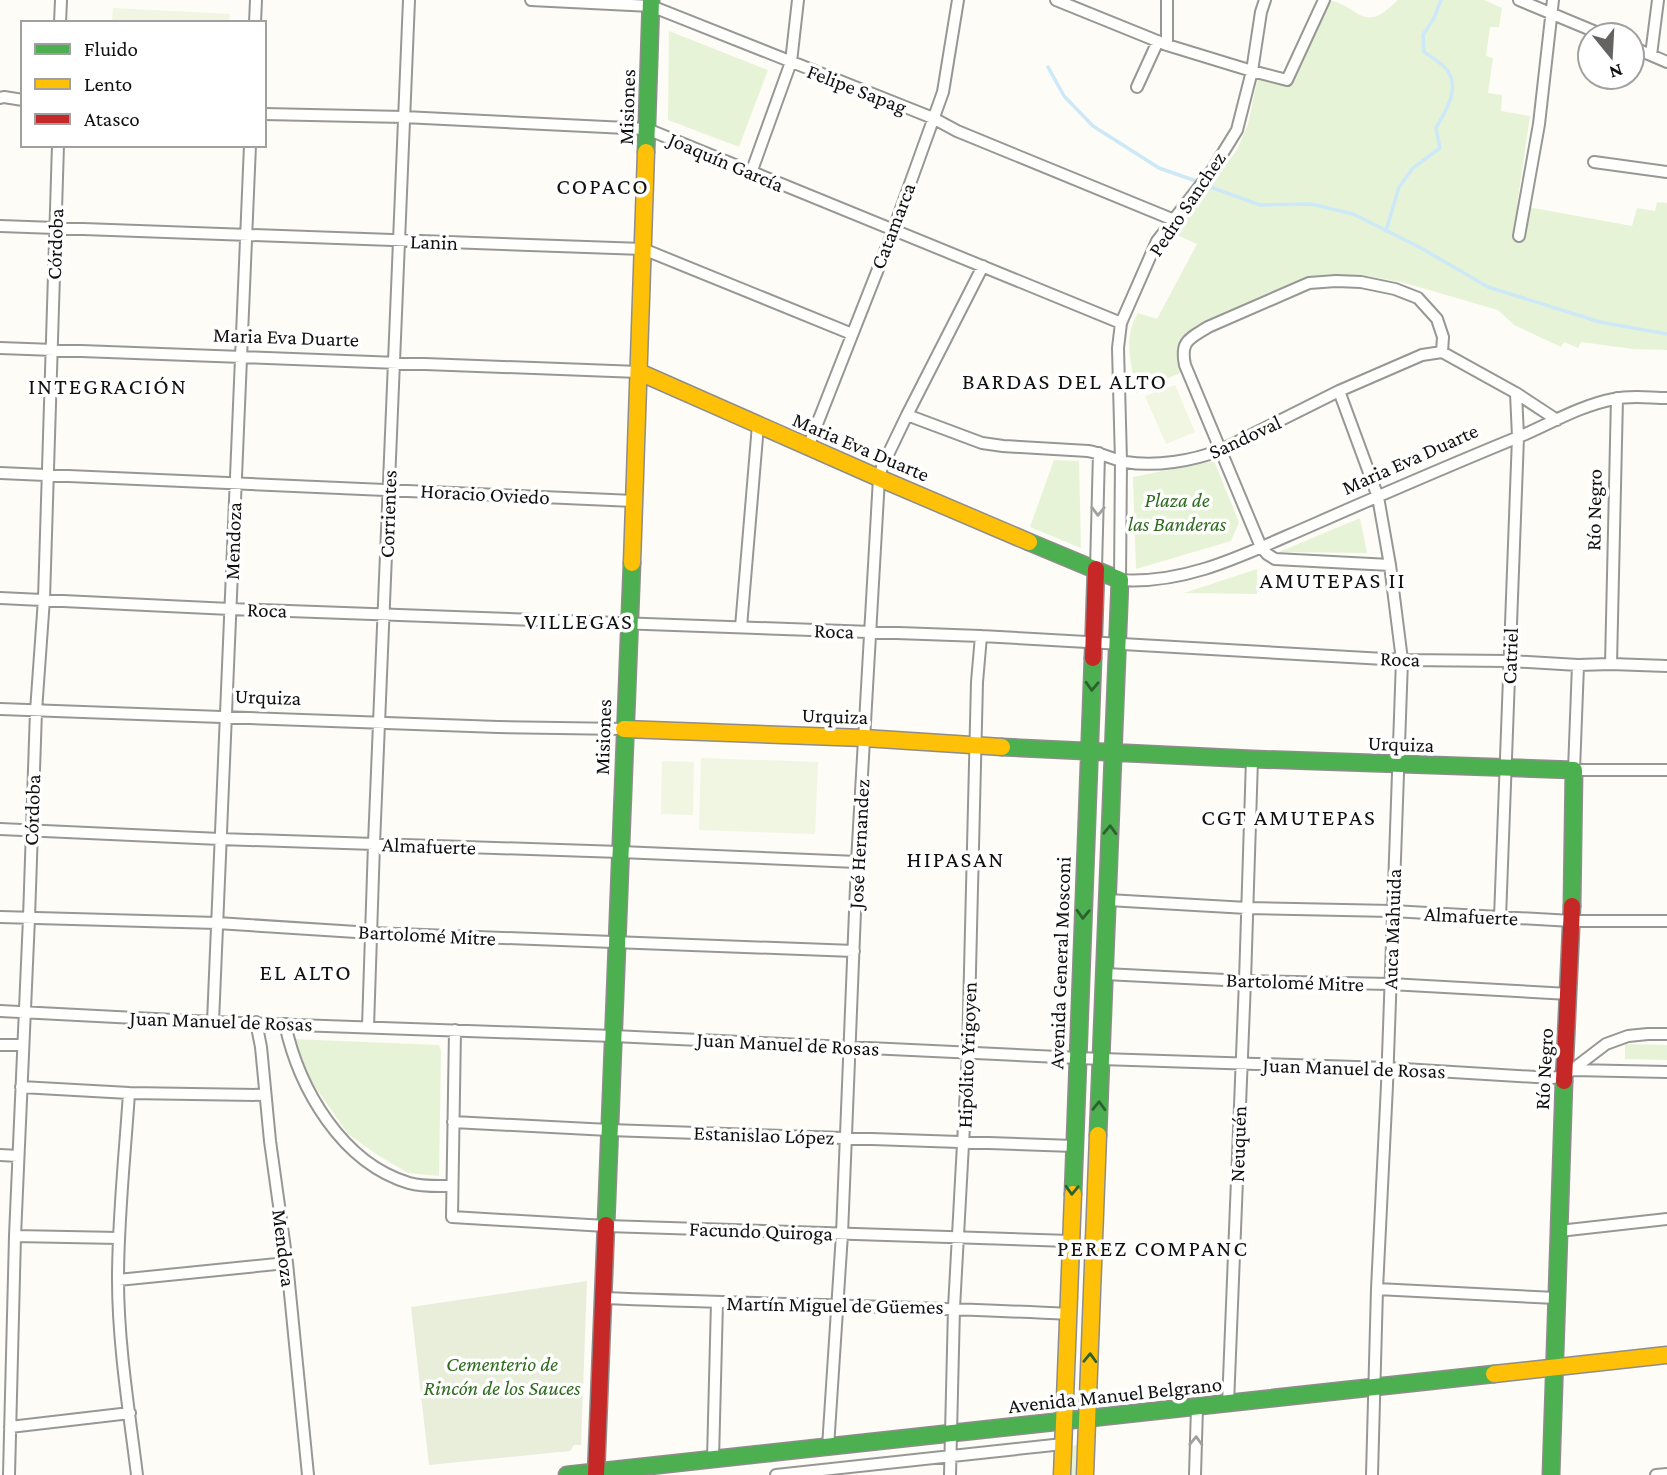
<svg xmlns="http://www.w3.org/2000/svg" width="1667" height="1475" font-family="'Crimson Pro',serif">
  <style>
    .green { fill: #e7f3d7 }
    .cemetery { fill: #e9eedb }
    .pitch { fill: #f0f6e1 }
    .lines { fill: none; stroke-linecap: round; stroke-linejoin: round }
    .stream { stroke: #cde8f7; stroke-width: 3.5 }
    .street-casing { stroke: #979795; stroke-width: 14 }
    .fast-casing { stroke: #8e8d8b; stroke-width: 19 }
    .slow-casing { stroke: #8e8d8b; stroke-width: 19 }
    .jam-casing { stroke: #8e8d8b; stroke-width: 19 }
    .street { stroke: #fffffe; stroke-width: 10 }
    .fast { stroke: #4caf50; stroke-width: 16 }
    .slow { stroke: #ffc107; stroke-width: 16 }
    .jam { stroke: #c62828; stroke-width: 16 }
    .oneway { stroke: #a0a09f }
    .oneway2 { stroke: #2e6030 }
    .labels { text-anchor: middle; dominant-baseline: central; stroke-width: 7; stroke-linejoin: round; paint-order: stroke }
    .street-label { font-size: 21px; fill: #111; stroke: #fff }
    .park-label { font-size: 21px; font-style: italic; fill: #2f6b1f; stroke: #fff }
    .neighbourhood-label { font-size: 23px; letter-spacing: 2px; fill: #111; stroke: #fff }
  </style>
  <rect width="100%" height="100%" fill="#fdfcf7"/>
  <!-- green -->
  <path class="green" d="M 1330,0 C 1364,10 1363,34 1398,0 L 1484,0 L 1502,8 L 1499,27 L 1490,27 L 1486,56 L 1493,58 L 1488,93 L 1502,95 L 1501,111 L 1530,116 L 1517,205 L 1632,226 L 1637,208 L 1655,211 L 1657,202 L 1667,203 L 1667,350 L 1633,349 L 1581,342 L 1578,348 L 1564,342 L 1561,347 L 1514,325 L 1498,310 L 1405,283 L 1368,276 L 1329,275 L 1315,277 L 1202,325 L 1180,349 L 1178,356 L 1182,372 L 1136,393 C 1132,365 1122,338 1138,313 L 1157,319 L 1197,244 L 1173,233 L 1237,150 L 1248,124 L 1258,77 L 1286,85 L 1292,83 Z
    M 669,31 L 768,70 L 739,147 L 668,120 Z
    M 1054,460 L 1079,461 L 1081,548 L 1030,527 Z
    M 1214,461 L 1239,522 L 1231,541 L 1136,569 L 1133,477 Z
    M 1360,518 L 1367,553 L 1279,552 Z
    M 1257,569 L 1257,594 L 1184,593 Z
    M 291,1039 L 439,1045 L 441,1051 L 439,1176 L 408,1173 L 376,1154 L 348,1134 L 311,1081 Z
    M 1625,1044 L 1667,1045 L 1667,1060 L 1625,1059 Z
    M 1078,1444 L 1077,1475 L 1065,1475 L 1066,1449 Z"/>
  <!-- cemetery -->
  <path class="cemetery" d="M 587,1281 L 581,1445 L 574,1445 L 570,1451 L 429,1465 L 411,1307 Z"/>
  <!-- pitch -->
  <path class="pitch" d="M 113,8 L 230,14 L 229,23 L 112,23 Z
    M 1175,385 L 1195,432 L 1166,444 L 1145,396 Z
    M 701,758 L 818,762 L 815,834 L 699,830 Z
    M 662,761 L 694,762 L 693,815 L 661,814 Z"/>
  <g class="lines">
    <!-- stream -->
    <path class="stream" d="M 1048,67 L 1064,96 L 1093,126 L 1159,168 L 1196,181
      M 1205,185 L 1260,205 L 1311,204 L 1353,214 L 1421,248 L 1488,287 L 1600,322 L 1667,334
      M 1386,231 L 1399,187 L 1413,168 L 1440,148 L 1436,128 C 1445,112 1461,88 1447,70 C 1442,63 1431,57 1424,52 L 1423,35 L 1434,18 L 1441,0"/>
    <!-- street casing -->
    <g class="street-casing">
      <path id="street" d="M 531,0 L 651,6 L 933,118 L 957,131 L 1174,220
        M 1056,0 L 1167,45 L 1252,71 L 1287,80 L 1324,0
        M 1265,0 L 1261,12 L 1252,71 L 1237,130 L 1213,169 L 1157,241 L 1121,323 L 1118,348 L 1121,461 L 1120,580 C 1180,584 1233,560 1287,536 C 1365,502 1442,468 1521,436 C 1551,423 1582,405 1614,399 C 1631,395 1650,398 1667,398
        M 1519,0 L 1603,35
        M 60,23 L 61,0
        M 255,23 L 256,0
        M 1167,45 L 1167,0
        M 1632,47 L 1667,62
        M 1651,55 L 1658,0
        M 1137,87 L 1158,41
        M 0,98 L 4,97 L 23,100
        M 264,114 L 404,117 L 647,129 L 1121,323
        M 1594,162 L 1667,172
        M 751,173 L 791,62 L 798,0
        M 0,226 L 643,249 L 852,334
        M 1519,236 L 1539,124 L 1553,0
        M 0,348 L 639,372
        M 1339,391 L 1378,497 L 1390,565 L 1402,660 L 1387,1085 L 1377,1289 L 1372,1475
        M 907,415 L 982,443 L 1003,446 L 1088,451 C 1101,453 1112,459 1125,462 C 1156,467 1192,461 1221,450 L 1339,391 L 1422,355 L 1442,352 L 1516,393 L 1557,420
        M 808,447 L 893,231 L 938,106 L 943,92 L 958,0
        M 0,473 L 634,501
        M 1390,565 L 1275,559 L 1267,554 L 1261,547 L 1185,365 C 1180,341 1189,339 1208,327 L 1309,283 L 1336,281 L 1361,282 L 1395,289 L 1418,298 L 1437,319 L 1443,337 L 1442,352
        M 1096,569 L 1099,453
        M 0,598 L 230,609 L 981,636 L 1402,660 L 1510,661 L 1578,665 L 1611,664 L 1667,666
        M 741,627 L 758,425
        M 1611,664 L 1617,398
        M 1578,665 L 1574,770 L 1667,770
        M 0,709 L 498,727 L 624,729
        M 0,829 L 220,839 L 620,852 L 857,862
        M 1108,900 L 1247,908 L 1392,911 L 1572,921 L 1667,921
        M 0,917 L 217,923 L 372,933 L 854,951
        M 1500,918 L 1518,437 L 1516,393
        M 1105,974 L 1245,981 L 1390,984 L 1569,994
        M 0,1011 L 213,1022 L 613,1036 L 1101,1059 L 1387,1068 L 1552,1078 L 1564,1076 L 1606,1044 L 1628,1036 L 1648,1034 L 1667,1034
        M 213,1022 L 250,145
        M 256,1022 L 261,1047 L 270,1141 L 287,1263 L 308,1475
        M 285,1024 C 299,1089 342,1163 409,1183 C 423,1187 438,1186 452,1186
        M 368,1027 L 374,844 L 409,0
        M 455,1030 L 452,1217 L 606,1226 L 1070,1241
        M 0,1045 L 22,1045
        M 1573,1070 L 1667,1072
        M 21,1087 L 129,1093 L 264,1095
        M 129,1093 C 125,1154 118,1217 118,1279 C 118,1344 129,1410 137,1475
        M 453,1122 L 609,1130 L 1074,1146
        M 0,1155 L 18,1156
        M 1559,1231 L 1667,1219
        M 15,1236 L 119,1238
        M 118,1280 L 287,1263
        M 1377,1289 L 1556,1298
        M 603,1298 C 758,1304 913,1306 1068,1314
        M 1228,1404 L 1245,981 L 1252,759
        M 10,1427 L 130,1413
        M 828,1447 L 842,1234 L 857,862 L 879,478 L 882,467 L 907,415 L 983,266
        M 713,1459 L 717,1302
        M 9,1475 L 15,1236 L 29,918 L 36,711 L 44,599 L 58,145
        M 776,1475 L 1063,1444
        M 950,1475 L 954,1308 L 968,1053 L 977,682 L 981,636
        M 1195,1475 L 1197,1407
        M 1656,1475 L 1667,1474"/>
    </g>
    <!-- fast casing -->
    <g class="fast-casing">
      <path id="fast" d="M 646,152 L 651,0
        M 1029,542 L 1120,580 L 1098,1135
        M 1002,747 L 1252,759 L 1574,770 L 1572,906
        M 1073,1194 L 1093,658
        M 606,1225 L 632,563
        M 567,1475 L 1494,1374
        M 1551,1475 L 1564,1081"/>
    </g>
    <!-- slow casing -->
    <g class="slow-casing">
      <path id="slow" d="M 639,372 L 879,478 L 1029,542
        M 632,563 L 646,152
        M 624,729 L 864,738 L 1002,747
        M 1494,1374 L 1667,1355
        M 1062,1475 L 1073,1194
        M 1085,1475 L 1098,1135"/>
    </g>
    <!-- jam casing -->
    <g class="jam-casing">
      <path id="jam" d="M 1093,658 L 1096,569
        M 1564,1081 L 1572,906
        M 596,1475 L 606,1225"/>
    </g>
    <!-- street -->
    <use href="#street" class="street"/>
    <!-- fast -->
    <use href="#fast" class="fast"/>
    <!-- slow -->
    <use href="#slow" class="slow"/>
    <!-- jam -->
    <use href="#jam" class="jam"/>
  </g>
  <!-- one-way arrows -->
  <defs><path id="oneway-chevron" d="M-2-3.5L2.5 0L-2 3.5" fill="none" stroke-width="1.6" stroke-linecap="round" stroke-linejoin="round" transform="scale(1.75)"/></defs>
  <g class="oneway">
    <use href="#oneway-chevron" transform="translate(1098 511) rotate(91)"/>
    <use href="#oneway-chevron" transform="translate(1196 1441) rotate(-88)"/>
  </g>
  <g class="oneway2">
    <use href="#oneway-chevron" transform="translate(1092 686) rotate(92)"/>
    <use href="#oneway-chevron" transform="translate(1110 830) rotate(-88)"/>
    <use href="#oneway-chevron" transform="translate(1083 914) rotate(92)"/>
    <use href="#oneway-chevron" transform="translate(1099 1106) rotate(-88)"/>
    <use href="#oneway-chevron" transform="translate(1072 1190) rotate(92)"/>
    <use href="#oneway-chevron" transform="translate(1090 1358) rotate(-88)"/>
  </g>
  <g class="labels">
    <!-- street labels -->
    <g class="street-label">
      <text transform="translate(857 89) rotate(21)">Felipe Sapag</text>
      <text transform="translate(627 107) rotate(-88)">Misiones</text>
      <text transform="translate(726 162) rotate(23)">Joaquín García</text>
      <text transform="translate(1187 204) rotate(-56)">Pedro Sanchez</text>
      <text transform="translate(893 226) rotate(-69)">Catamarca</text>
      <text transform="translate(434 242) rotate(2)">Lanin</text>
      <text transform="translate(55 244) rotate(-88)">Córdoba</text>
      <text transform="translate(286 337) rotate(2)">Maria Eva Duarte</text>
      <text transform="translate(1245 437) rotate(-25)">Sandoval</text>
      <text transform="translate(861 447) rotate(23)">Maria Eva Duarte</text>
      <text transform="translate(1410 459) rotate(-24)">Maria Eva Duarte</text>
      <text transform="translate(485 494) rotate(3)">Horacio Oviedo</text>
      <text transform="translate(1594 510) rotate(-89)">Río Negro</text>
      <text transform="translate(388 514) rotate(-88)">Corrientes</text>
      <text transform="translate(233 541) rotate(-88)">Mendoza</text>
      <text transform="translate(267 610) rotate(2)">Roca</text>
      <text transform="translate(834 631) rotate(2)">Roca</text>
      <text transform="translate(1510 656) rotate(-88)">Catriel</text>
      <text transform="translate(1400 659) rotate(2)">Roca</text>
      <text transform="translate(268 697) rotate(2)">Urquiza</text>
      <text transform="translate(835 716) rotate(2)">Urquiza</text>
      <text transform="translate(603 737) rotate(-88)">Misiones</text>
      <text transform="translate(1401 744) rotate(2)">Urquiza</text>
      <text transform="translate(32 810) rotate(-88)">Córdoba</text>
      <text transform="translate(859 844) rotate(-87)">José Hernandez</text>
      <text transform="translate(429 846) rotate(2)">Almafuerte</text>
      <text transform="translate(1471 916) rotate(3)">Almafuerte</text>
      <text transform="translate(1392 929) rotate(-88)">Auca Mahuida</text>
      <text transform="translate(427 935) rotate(3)">Bartolomé Mitre</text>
      <text transform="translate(1060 963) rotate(-88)">Avenida General Mosconi</text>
      <text transform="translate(1295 982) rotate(2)">Bartolomé Mitre</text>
      <text transform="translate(221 1021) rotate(2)">Juan Manuel de Rosas</text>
      <text transform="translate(788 1044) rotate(3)">Juan Manuel de Rosas</text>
      <text transform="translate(967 1055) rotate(-88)">Hipólito Yrigoyen</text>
      <text transform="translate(1354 1068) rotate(2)">Juan Manuel de Rosas</text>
      <text transform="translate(1544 1069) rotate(-87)">Río Negro</text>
      <text transform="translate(764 1135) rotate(2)">Estanislao López</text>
      <text transform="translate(1238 1144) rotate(-88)">Neuquén</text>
      <text transform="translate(761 1231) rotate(2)">Facundo Quiroga</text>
      <text transform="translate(284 1248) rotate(83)">Mendoza</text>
      <text transform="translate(835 1305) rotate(1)">Martín Miguel de Güemes</text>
      <text transform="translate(1115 1395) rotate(-6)">Avenida Manuel Belgrano</text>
    </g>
    <!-- park labels -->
    <g class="park-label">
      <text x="1177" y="500">Plaza de<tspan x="1177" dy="24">las Banderas</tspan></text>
      <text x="502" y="1364">Cementerio de<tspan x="502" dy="24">Rincón de los Sauces</tspan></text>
    </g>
    <!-- neighbourhood labels -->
    <g class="neighbourhood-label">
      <text x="603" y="186">COPACO</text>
      <text x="1065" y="381">BARDAS DEL ALTO</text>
      <text x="108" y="386">INTEGRACIÓN</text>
      <text x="1333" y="580">AMUTEPAS II</text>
      <text x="579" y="621">VILLEGAS</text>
      <text x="1289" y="817">CGT AMUTEPAS</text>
      <text x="956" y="859">HIPASAN</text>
      <text x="306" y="972">EL ALTO</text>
      <text x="1153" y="1248">PEREZ COMPANC</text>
    </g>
  </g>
  <!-- legend -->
  <rect x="21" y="21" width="245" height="126" fill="#ffffff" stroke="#a0a0a0" stroke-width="2"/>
  <rect x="35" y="44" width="35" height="10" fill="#4caf50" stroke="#a0a0a0" stroke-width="2"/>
  <text x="84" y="56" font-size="21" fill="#111111">Fluido</text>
  <rect x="35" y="79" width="35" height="10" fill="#ffc107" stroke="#a0a0a0" stroke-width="2"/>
  <text x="84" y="91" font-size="21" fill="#111111">Lento</text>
  <rect x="35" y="114" width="35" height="10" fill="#c62828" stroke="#a0a0a0" stroke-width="2"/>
  <text x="84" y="126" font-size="21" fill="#111111">Atasco</text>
  <!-- north arrow -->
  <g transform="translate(1611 56) rotate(162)"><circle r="33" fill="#ffffff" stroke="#a0a0a0" stroke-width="2"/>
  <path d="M0-5L12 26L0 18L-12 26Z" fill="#646362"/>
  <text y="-10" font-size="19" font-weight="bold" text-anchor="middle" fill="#111111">N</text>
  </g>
</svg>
